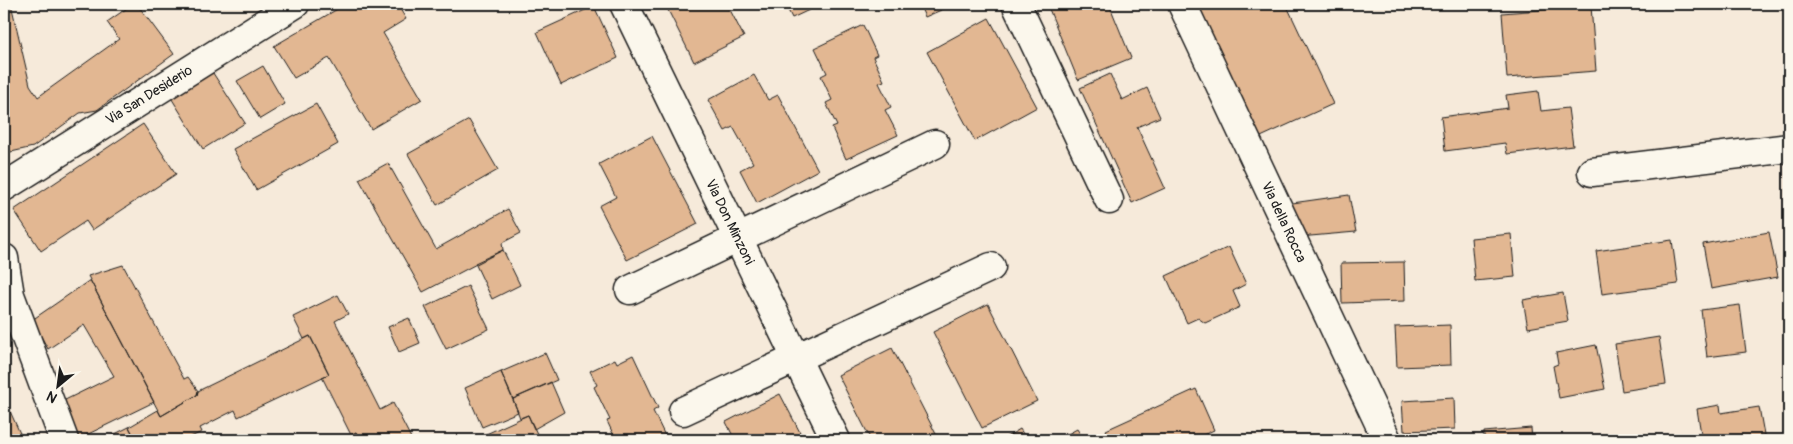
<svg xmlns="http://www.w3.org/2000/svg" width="1793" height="444" font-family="Pangolin,sans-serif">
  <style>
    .building { fill: #e2b792; stroke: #1c1c1c }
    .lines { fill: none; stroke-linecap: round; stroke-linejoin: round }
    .minor-casing { stroke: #1c1c1c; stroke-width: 31 }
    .minor { stroke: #fbf7ec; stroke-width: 28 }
    .labels { text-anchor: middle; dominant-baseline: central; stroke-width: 4; stroke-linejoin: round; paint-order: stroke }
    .street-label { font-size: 14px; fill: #1c1c1c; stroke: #fbf7ec }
  </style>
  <rect width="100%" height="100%" fill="#f6eada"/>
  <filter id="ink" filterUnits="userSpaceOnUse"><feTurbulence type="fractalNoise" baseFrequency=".02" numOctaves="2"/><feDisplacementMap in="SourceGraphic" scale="10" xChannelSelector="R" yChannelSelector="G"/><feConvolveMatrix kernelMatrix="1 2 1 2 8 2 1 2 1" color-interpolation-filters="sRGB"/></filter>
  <g filter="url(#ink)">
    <!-- building -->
    <path class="building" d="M 4,4 L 11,4 L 30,85 L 38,97 L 119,39 L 107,22 L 133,4 L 137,4 L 174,54 L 97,110 L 80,113 L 33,147 L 11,152 L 4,142 Z
      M 346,4 L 397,4 L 406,19 L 383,33 L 422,99 L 371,129 L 329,58 L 294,78 L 274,46 Z
      M 665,4 L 727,4 L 744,37 L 694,62 Z
      M 785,4 L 822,4 L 792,18 Z
      M 919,4 L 955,4 L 925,17 Z
      M 1047,4 L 1109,4 L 1131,58 L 1078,80 Z
      M 1188,4 L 1286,4 L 1333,104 L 1252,141 Z
      M 594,6 L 618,58 L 561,85 L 537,32 Z
      M 1591,6 L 1596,71 L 1507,78 L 1502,13 Z
      M 989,18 L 1037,107 L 975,141 L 927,52 Z
      M 863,25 L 877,55 L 873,57 L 884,81 L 879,83 L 891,107 L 885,110 L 898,135 L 846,159 L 832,128 L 837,126 L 826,103 L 832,100 L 821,76 L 827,73 L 815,48 Z
      M 263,66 L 285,104 L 260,119 L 237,81 Z
      M 211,70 L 245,123 L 203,149 L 170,96 Z
      M 1110,74 L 1122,100 L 1147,88 L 1160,117 L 1137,127 L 1165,188 L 1132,203 L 1080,88 Z
      M 754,75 L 768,100 L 778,95 L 818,170 L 757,203 L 740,170 L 753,163 L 733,127 L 725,131 L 708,100 Z
      M 1538,91 L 1541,111 L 1568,108 L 1573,146 L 1507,154 L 1505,143 L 1445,151 L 1441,117 L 1508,108 L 1506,95 Z
      M 316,104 L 338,144 L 256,190 L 233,149 Z
      M 469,120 L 498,170 L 437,205 L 408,154 Z
      M 143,124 L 176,174 L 92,230 L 86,221 L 41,251 L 14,210 Z
      M 652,136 L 698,224 L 627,260 L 599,206 L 616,197 L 599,164 Z
      M 388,163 L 436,249 L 508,209 L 521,233 L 502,243 L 503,250 L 423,292 L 359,179 Z
      M 1349,195 L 1356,232 L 1299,237 L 1285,204 Z
      M 1769,232 L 1778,277 L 1711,289 L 1703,244 Z
      M 1511,234 L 1515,277 L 1475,281 L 1471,238 Z
      M 1672,240 L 1678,284 L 1602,294 L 1596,251 Z
      M 1229,247 L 1246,284 L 1233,291 L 1240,307 L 1205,323 L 1198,318 L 1187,323 L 1166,276 Z
      M 503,250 L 520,285 L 492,299 L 475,263 Z
      M 1404,262 L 1405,301 L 1342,303 L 1341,263 Z
      M 123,265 L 184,379 L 188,377 L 198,391 L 197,395 L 161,416 L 88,276 Z
      M 90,280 L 154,402 L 76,440 L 59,403 L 114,376 L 84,325 L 48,349 L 32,320 Z
      M 468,286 L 489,329 L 446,349 L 425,307 Z
      M 1563,293 L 1568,321 L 1528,328 L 1523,300 Z
      M 338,295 L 348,314 L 335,321 L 380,410 L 393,403 L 412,440 L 360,440 L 356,432 L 351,435 L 322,377 L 329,374 L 310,336 L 304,339 L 293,317 Z
      M 988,304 L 1037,401 L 982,428 L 933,332 Z
      M 1740,305 L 1746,352 L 1707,357 L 1701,310 Z
      M 409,318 L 420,343 L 399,352 L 388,327 Z
      M 1450,325 L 1451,365 L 1397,367 L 1395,327 Z
      M 310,336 L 329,374 L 238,417 L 235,410 L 200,428 L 202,432 L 184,440 L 136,440 L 129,427 L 158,410 L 161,416 L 197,395 L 198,391 Z
      M 1659,337 L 1666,384 L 1622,391 L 1615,344 Z
      M 1596,345 L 1605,389 L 1559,398 L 1553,366 L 1558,364 L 1556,353 Z
      M 892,348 L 939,440 L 871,440 L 838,375 Z
      M 545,353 L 557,380 L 513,399 L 501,372 Z
      M 633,355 L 658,408 L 653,411 L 667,440 L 616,440 L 607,421 L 610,420 L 594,387 L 597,385 L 590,371 L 615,359 L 617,363 Z
      M 501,372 L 518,412 L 482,427 L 465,388 Z
      M 551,382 L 564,412 L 534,429 L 528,415 L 520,418 L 513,399 Z
      M 1196,389 L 1214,430 L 1199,437 L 1201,440 L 1111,440 L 1106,430 Z
      M 780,394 L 804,440 L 735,440 L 726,422 Z
      M 4,398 L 23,440 L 4,440 Z
      M 1454,398 L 1455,429 L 1404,431 L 1402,401 Z
      M 1720,405 L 1721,413 L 1759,407 L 1765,440 L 1702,440 L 1697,409 Z
      M 528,415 L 540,440 L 487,440 L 484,435 Z
      M 129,427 L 136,440 L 103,440 Z
      M 1531,428 L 1532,440 L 1484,440 L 1484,432 Z
      M 1020,429 L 1027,440 L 1003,440 L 1003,439 Z
      M 1077,429 L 1084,440 L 1057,440 Z
      M 356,432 L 360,440 L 341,440 L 351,435 Z"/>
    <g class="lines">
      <!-- minor casing -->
      <g class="minor-casing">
        <path id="minor" d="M 624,4 L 836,440
          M 1016,4 L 1109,200
          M 1182,4 L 1387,440
          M 1592,172 L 1789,148
          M 4,187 L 295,4
          M 4,258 L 10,295 L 64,440
          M 630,290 L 935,144
          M 683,411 L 991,267"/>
      </g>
      <!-- minor -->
      <use href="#minor" class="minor"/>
    </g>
  </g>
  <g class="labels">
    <!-- street labels -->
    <g class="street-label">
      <text transform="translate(149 95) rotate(-32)">Via San Desiderio</text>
      <text transform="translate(730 222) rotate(64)">Via Don Minzoni</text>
      <text transform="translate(1284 222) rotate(65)">Via della Rocca</text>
    </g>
  </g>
  <!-- margin -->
  <rect width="1793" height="444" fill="none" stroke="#fbf7ec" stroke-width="20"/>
  <rect x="10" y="10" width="1773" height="424" fill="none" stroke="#1c1c1c" stroke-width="2" filter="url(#ink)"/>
  <!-- north arrow -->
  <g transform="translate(58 386) rotate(209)" stroke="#fbf7ec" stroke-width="4" paint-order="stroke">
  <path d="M0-4L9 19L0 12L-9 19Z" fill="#1c1c1c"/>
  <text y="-8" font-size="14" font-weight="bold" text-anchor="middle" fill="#1c1c1c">N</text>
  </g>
</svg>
